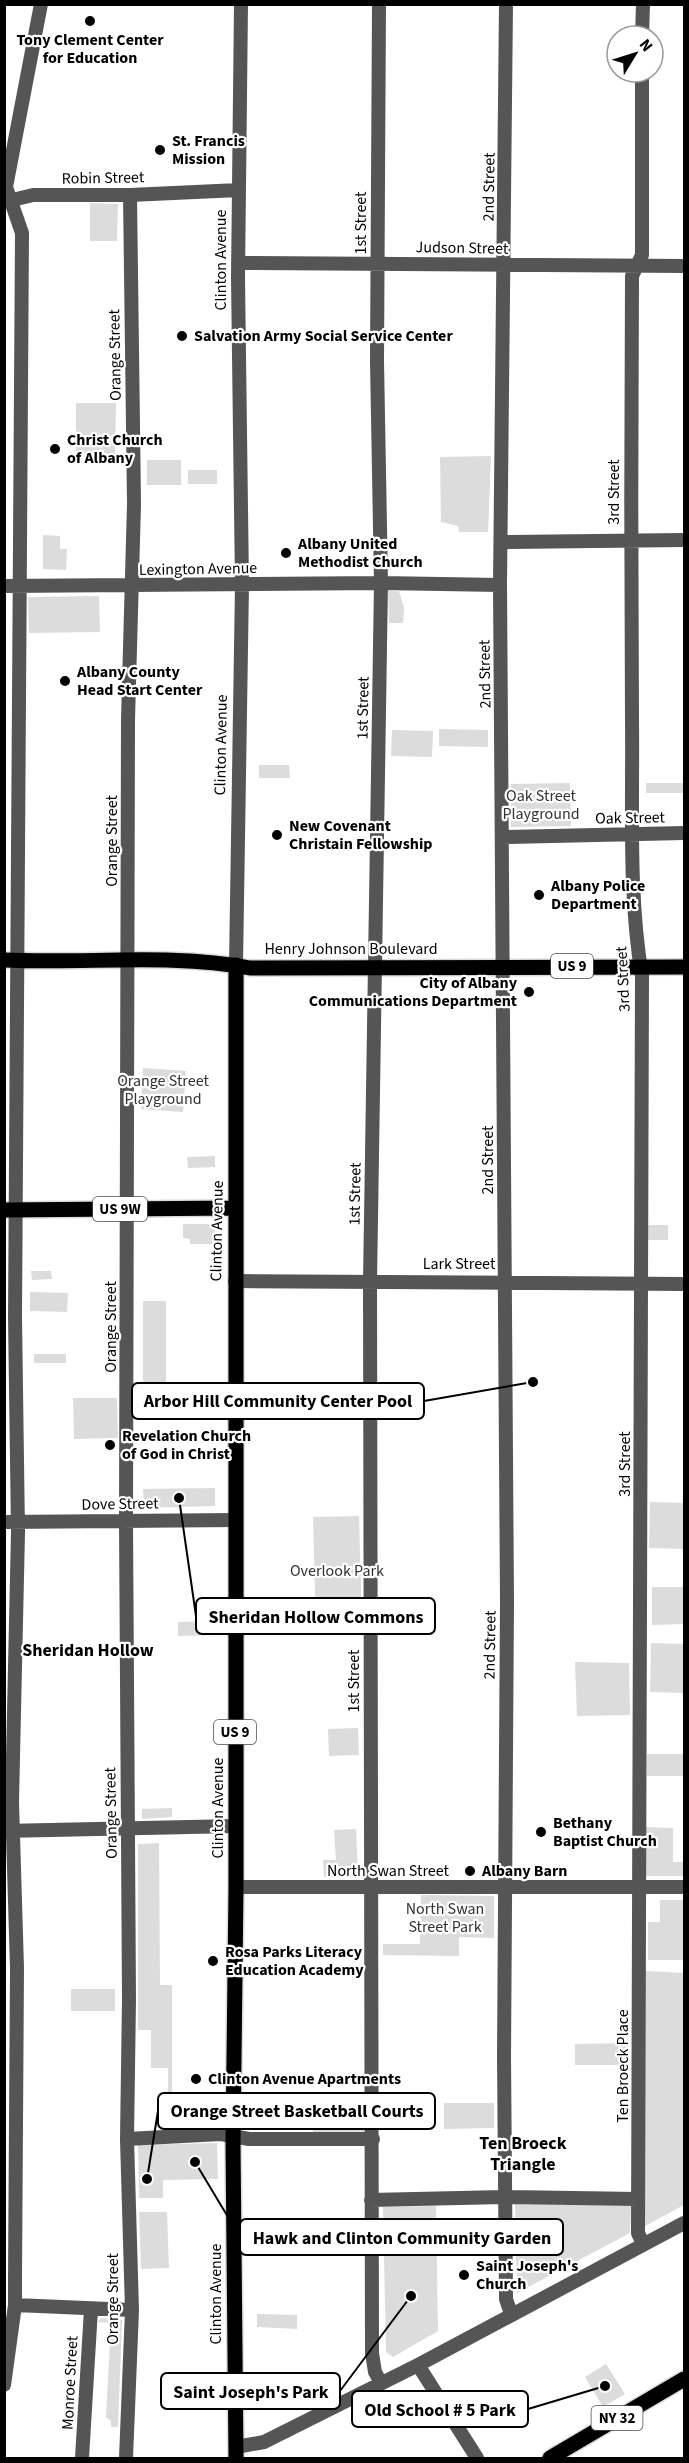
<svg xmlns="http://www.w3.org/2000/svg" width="689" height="2463" font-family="'Source Sans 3',sans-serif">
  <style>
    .green { fill: #dcdcdc }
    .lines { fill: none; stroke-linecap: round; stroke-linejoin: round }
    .major-casing { stroke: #dbdbdb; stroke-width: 18 }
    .minor { stroke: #555; stroke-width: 14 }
    .major { stroke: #000; stroke-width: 15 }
    .poi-dot { fill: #000; stroke: #fff; stroke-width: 2 }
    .labels { text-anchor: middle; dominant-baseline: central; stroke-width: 4.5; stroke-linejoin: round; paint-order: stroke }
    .shield { fill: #fff; stroke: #4c4c4c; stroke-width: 1.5 }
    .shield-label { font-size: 15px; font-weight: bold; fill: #000 }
    .poi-label { font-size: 16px; font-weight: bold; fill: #000; stroke: #fff; text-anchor: start }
    .street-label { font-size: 16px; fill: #000; stroke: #fff }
    .park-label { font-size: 16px; fill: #333; stroke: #fff }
    .neighbourhood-label { font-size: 18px; font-weight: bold; fill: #000; stroke: #fff }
    .leader { fill: none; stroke: #000; stroke-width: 2 }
    .callout-dot { fill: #000; stroke: #fff; stroke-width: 2 }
    .callout { fill: #fff; stroke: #000; stroke-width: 2 }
    .callout-label { font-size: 18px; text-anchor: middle; font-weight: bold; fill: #000 }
  </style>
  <rect width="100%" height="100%" fill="#fff"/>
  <!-- green -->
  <path class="green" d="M 90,203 L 118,204 L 117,241 L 90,241 Z
    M 76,403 L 116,403 L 115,454 L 76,453 Z
    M 491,456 L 488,532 L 459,532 L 458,526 L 441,522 L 440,457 Z
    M 147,460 L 181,460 L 181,485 L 147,485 Z
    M 188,470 L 217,470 L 217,484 L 188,484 Z
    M 43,535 L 60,536 L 60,549 L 67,549 L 66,570 L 43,569 Z
    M 388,591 L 399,591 L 404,608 L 403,623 L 389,623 Z
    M 99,596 L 100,632 L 29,633 L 28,597 Z
    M 439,729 L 488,730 L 488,747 L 439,746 Z
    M 392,730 L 433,731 L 432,757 L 391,756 Z
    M 259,765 L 289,765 L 290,778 L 259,778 Z
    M 570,783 L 571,826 L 511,827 L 511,784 Z
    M 646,783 L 684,783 L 684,793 L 646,793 Z
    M 143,1068 L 186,1071 L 183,1112 L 141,1109 Z
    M 215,1156 L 215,1167 L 188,1168 L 187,1157 Z
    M 183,1224 L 215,1224 L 215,1244 L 190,1244 L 190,1239 L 183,1238 Z
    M 648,1225 L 668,1225 L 668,1240 L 648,1240 Z
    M 31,1271 L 51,1271 L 52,1279 L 32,1280 Z
    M 30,1292 L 68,1293 L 67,1312 L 30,1311 Z
    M 143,1301 L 166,1301 L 166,1387 L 143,1387 Z
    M 34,1354 L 66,1354 L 66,1363 L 34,1363 Z
    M 73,1398 L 117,1398 L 118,1438 L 74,1439 Z
    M 215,1488 L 215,1506 L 144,1508 L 143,1489 Z
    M 650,1502 L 684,1503 L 684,1549 L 649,1548 Z
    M 359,1516 L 362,1624 L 316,1625 L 313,1517 Z
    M 652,1587 L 684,1587 L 684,1624 L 652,1625 Z
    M 216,1621 L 217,1635 L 178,1636 L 178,1622 Z
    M 651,1643 L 684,1644 L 684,1693 L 650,1692 Z
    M 575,1662 L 629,1663 L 630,1715 L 577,1716 Z
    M 358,1728 L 359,1755 L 329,1756 L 328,1729 Z
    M 647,1754 L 684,1754 L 684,1776 L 647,1776 Z
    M 172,1808 L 172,1817 L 142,1819 L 142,1809 Z
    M 645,1827 L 673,1828 L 673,1862 L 684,1862 L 684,1876 L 645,1876 Z
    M 356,1829 L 358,1876 L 324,1877 L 323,1860 L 336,1860 L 334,1830 Z
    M 159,1843 L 160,1985 L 172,1985 L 172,2094 L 168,2094 L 168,2068 L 151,2068 L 151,2030 L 138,2030 L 138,1844 Z
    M 421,1895 L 494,1896 L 494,1938 L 459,1937 L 459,1956 L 383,1955 L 383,1944 L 420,1944 Z
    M 660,1900 L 684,1900 L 684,1960 L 648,1960 L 648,1922 L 660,1922 Z
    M 645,1971 L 684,1973 L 684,2205 L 645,2226 Z
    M 71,1989 L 115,1989 L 115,2011 L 71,2011 Z
    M 628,2043 L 629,2065 L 575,2065 L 575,2044 Z
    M 444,2103 L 494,2103 L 494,2128 L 444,2129 Z
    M 313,2113 L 365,2113 L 365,2132 L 313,2133 Z
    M 217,2143 L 218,2179 L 163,2180 L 163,2198 L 139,2198 L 138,2145 Z
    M 515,2203 L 631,2205 L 630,2233 L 517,2293 Z
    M 436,2206 L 438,2331 L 393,2357 L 386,2352 L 383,2207 Z
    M 139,2212 L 167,2212 L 169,2268 L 141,2269 Z
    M 257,2314 L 297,2315 L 297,2329 L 257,2327 Z
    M 101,2318 L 122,2320 L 118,2427 L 111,2427 L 111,2421 L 106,2417 L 111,2323 L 98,2322 Z
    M 606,2364 L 625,2394 L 603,2407 L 585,2377 Z"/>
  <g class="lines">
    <!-- major casing -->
    <g class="major-casing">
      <path id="major" d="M 4,960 C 86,964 169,953 250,968 L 684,967
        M 236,965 L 236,1887 L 233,2144 L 236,2458
        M 4,1210 L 235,1208
        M 550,2458 L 684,2379"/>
    </g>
    <!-- minor -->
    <path class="minor" d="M 379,4 L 377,361 L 381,583 L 370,1282 L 372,2353 L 375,2372 L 381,2383
      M 506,4 L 500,585 L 507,1601 L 504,2057 L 506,2299 L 511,2314
      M 642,36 L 643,4
      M 642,72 L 642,255 L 632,276 C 631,425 631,573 632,722 C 633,805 628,893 642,976 L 638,2233 L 643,2244
      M 4,202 L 33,195 L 130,195 L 239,190
      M 238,263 L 684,266
      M 502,542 L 684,540
      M 4,586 L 381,583 L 500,585
      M 503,837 L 684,833
      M 236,965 L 242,585 L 238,278 L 241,4
      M 235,1281 L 684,1284
      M 4,1522 L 236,1520
      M 4,1831 L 236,1826
      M 236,1887 L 684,1887
      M 127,2139 L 221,2134 L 249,2139 L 373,2139
      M 371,2200 L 504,2197 L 638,2199
      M 15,2305 L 132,2310
      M 418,2365 L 477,2458
      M 4,2385 L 15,2305 L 15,2279 L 17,1968 L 12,1802 L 18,1532 L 15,1316 L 22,233 L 6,187 L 41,4
      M 236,2447 L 264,2442 L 418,2365 L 684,2223
      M 82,2458 L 91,2309
      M 126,2458 L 132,2310 L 127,2139 L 129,1999 L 126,1521 L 128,720 L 134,504 L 130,195"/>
    <!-- major -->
    <use href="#major" class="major"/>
  </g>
  <!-- markers -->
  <g class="poi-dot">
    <circle cx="90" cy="21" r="6"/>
    <circle cx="160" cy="150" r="6"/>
    <circle cx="182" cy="336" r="6"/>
    <circle cx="55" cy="449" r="6"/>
    <circle cx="286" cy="553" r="6"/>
    <circle cx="65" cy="681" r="6"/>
    <circle cx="277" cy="835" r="6"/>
    <circle cx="539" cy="895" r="6"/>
    <circle cx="529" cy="992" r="6"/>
    <circle cx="110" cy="1445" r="6"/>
    <circle cx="541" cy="1832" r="6"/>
    <circle cx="470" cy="1871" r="6"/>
    <circle cx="213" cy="1961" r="6"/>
    <circle cx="196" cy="2079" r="6"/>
    <circle cx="464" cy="2275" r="6"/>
  </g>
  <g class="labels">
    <!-- shield labels -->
    <g class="shield">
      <rect x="551" y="954" width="42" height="24" rx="4.5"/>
      <rect x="93" y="1197" width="54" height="24" rx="4.5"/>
      <rect x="214" y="1720" width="42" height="24" rx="4.5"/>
      <rect x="591.5" y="2406" width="51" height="24" rx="4.5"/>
    </g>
    <g class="shield-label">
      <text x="572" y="966">US 9</text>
      <text x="120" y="1209">US 9W</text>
      <text x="235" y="1732">US 9</text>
      <text x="617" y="2418">NY 32</text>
    </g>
    <!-- poi labels -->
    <g class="poi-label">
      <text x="90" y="40" text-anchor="middle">Tony Clement Center<tspan x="90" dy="18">for Education</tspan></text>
      <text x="172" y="141">St. Francis<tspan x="172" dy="18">Mission</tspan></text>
      <text x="194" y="336">Salvation Army Social Service Center</text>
      <text x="67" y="440">Christ Church<tspan x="67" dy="18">of Albany</tspan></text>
      <text x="298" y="544">Albany United<tspan x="298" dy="18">Methodist Church</tspan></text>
      <text x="77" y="672">Albany County<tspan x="77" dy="18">Head Start Center</tspan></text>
      <text x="289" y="826">New Covenant<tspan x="289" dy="18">Christain Fellowship</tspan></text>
      <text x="551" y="886">Albany Police<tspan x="551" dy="18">Department</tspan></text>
      <text x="517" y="983" text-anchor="end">City of Albany<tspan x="517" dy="18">Communications Department</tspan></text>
      <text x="122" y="1436">Revelation Church<tspan x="122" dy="18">of God in Christ</tspan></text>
      <text x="553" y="1823">Bethany<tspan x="553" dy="18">Baptist Church</tspan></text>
      <text x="482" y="1871">Albany Barn</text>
      <text x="225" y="1952">Rosa Parks Literacy<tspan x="225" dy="18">Education Academy</tspan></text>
      <text x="208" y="2079">Clinton Avenue Apartments</text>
      <text x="476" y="2266">Saint Joseph's<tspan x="476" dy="18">Church</tspan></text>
    </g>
    <!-- street labels -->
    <g class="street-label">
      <text transform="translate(103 178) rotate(-1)">Robin Street</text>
      <text transform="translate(489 187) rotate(-89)">2nd Street</text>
      <text transform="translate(361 223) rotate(-90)">1st Street</text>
      <text transform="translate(462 248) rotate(1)">Judson Street</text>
      <text transform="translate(221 260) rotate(-90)">Clinton Avenue</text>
      <text transform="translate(115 355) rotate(-91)">Orange Street</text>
      <text transform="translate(614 492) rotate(-90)">3rd Street</text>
      <text transform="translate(198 569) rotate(-1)">Lexington Avenue</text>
      <text transform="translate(485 674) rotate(-91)">2nd Street</text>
      <text transform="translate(363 708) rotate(-89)">1st Street</text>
      <text transform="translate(221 745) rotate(-89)">Clinton Avenue</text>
      <text transform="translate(630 818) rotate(-1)">Oak Street</text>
      <text transform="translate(112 841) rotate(-90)">Orange Street</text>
      <text x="351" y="949">Henry Johnson Boulevard</text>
      <text transform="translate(623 979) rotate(-93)">3rd Street</text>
      <text transform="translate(488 1160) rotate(-90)">2nd Street</text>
      <text transform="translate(355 1194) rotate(-89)">1st Street</text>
      <text transform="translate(217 1231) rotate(-89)">Clinton Avenue</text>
      <text x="459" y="1264">Lark Street</text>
      <text transform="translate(111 1327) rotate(-90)">Orange Street</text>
      <text transform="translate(625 1464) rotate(-90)">3rd Street</text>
      <text transform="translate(120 1504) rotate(-1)">Dove Street</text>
      <text transform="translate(490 1645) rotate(-89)">2nd Street</text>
      <text transform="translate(354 1681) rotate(-90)">1st Street</text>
      <text transform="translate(218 1808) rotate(-90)">Clinton Avenue</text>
      <text transform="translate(111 1813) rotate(-91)">Orange Street</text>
      <text x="388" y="1871">North Swan Street</text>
      <text transform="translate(623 2066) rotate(-90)">Ten Broeck Place</text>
      <text transform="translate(216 2294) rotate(-90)">Clinton Avenue</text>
      <text transform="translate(113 2299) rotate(-90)">Orange Street</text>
      <text transform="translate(70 2383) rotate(-87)">Monroe Street</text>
    </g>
    <!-- park labels -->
    <g class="park-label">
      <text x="541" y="796">Oak Street<tspan x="541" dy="18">Playground</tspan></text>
      <text x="163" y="1081">Orange Street<tspan x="163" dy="18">Playground</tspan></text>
      <text x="337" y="1571">Overlook Park</text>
      <text x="445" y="1909">North Swan<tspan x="445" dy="18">Street Park</tspan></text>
    </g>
    <!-- neighbourhood labels -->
    <g class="neighbourhood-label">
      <text x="88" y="1650">Sheridan Hollow</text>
      <text x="523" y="2143">Ten Broeck<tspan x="523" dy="21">Triangle</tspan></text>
    </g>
  </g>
  <!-- callouts -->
  <path class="leader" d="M533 1382L424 1401M179 1498L196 1616M147 2179L158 2111M195 2162L240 2237M411 2296L340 2391M605 2386L528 2409"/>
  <g class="callout-dot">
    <circle cx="533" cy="1382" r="6"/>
    <circle cx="179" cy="1498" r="6"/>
    <circle cx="147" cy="2179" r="6"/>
    <circle cx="195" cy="2162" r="6"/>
    <circle cx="411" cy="2296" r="6"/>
    <circle cx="605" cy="2386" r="6"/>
  </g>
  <g class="callout">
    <rect x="132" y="1383" width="292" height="36" rx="6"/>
    <rect x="196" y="1598" width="239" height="36" rx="6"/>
    <rect x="158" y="2093" width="277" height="36" rx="6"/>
    <rect x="240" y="2219" width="323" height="36" rx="6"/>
    <rect x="161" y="2373" width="179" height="36" rx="6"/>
    <rect x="352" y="2391" width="176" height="36" rx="6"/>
  </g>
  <g class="callout-label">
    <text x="278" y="1407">Arbor Hill Community Center Pool</text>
    <text x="316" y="1623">Sheridan Hollow Commons</text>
    <text x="297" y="2117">Orange Street Basketball Courts</text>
    <text x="402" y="2244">Hawk and Clinton Community Garden</text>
    <text x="251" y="2398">Saint Joseph's Park</text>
    <text x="440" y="2416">Old School # 5 Park</text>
  </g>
  <!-- border -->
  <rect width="689" height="2463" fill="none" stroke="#000000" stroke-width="12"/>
  <!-- north arrow -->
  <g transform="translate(635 54) rotate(52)"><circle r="28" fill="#ffffff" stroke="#999999" stroke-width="1.5"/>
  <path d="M0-4.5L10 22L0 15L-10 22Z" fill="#000000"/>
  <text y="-9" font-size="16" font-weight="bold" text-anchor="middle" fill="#000000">N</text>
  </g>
</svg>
